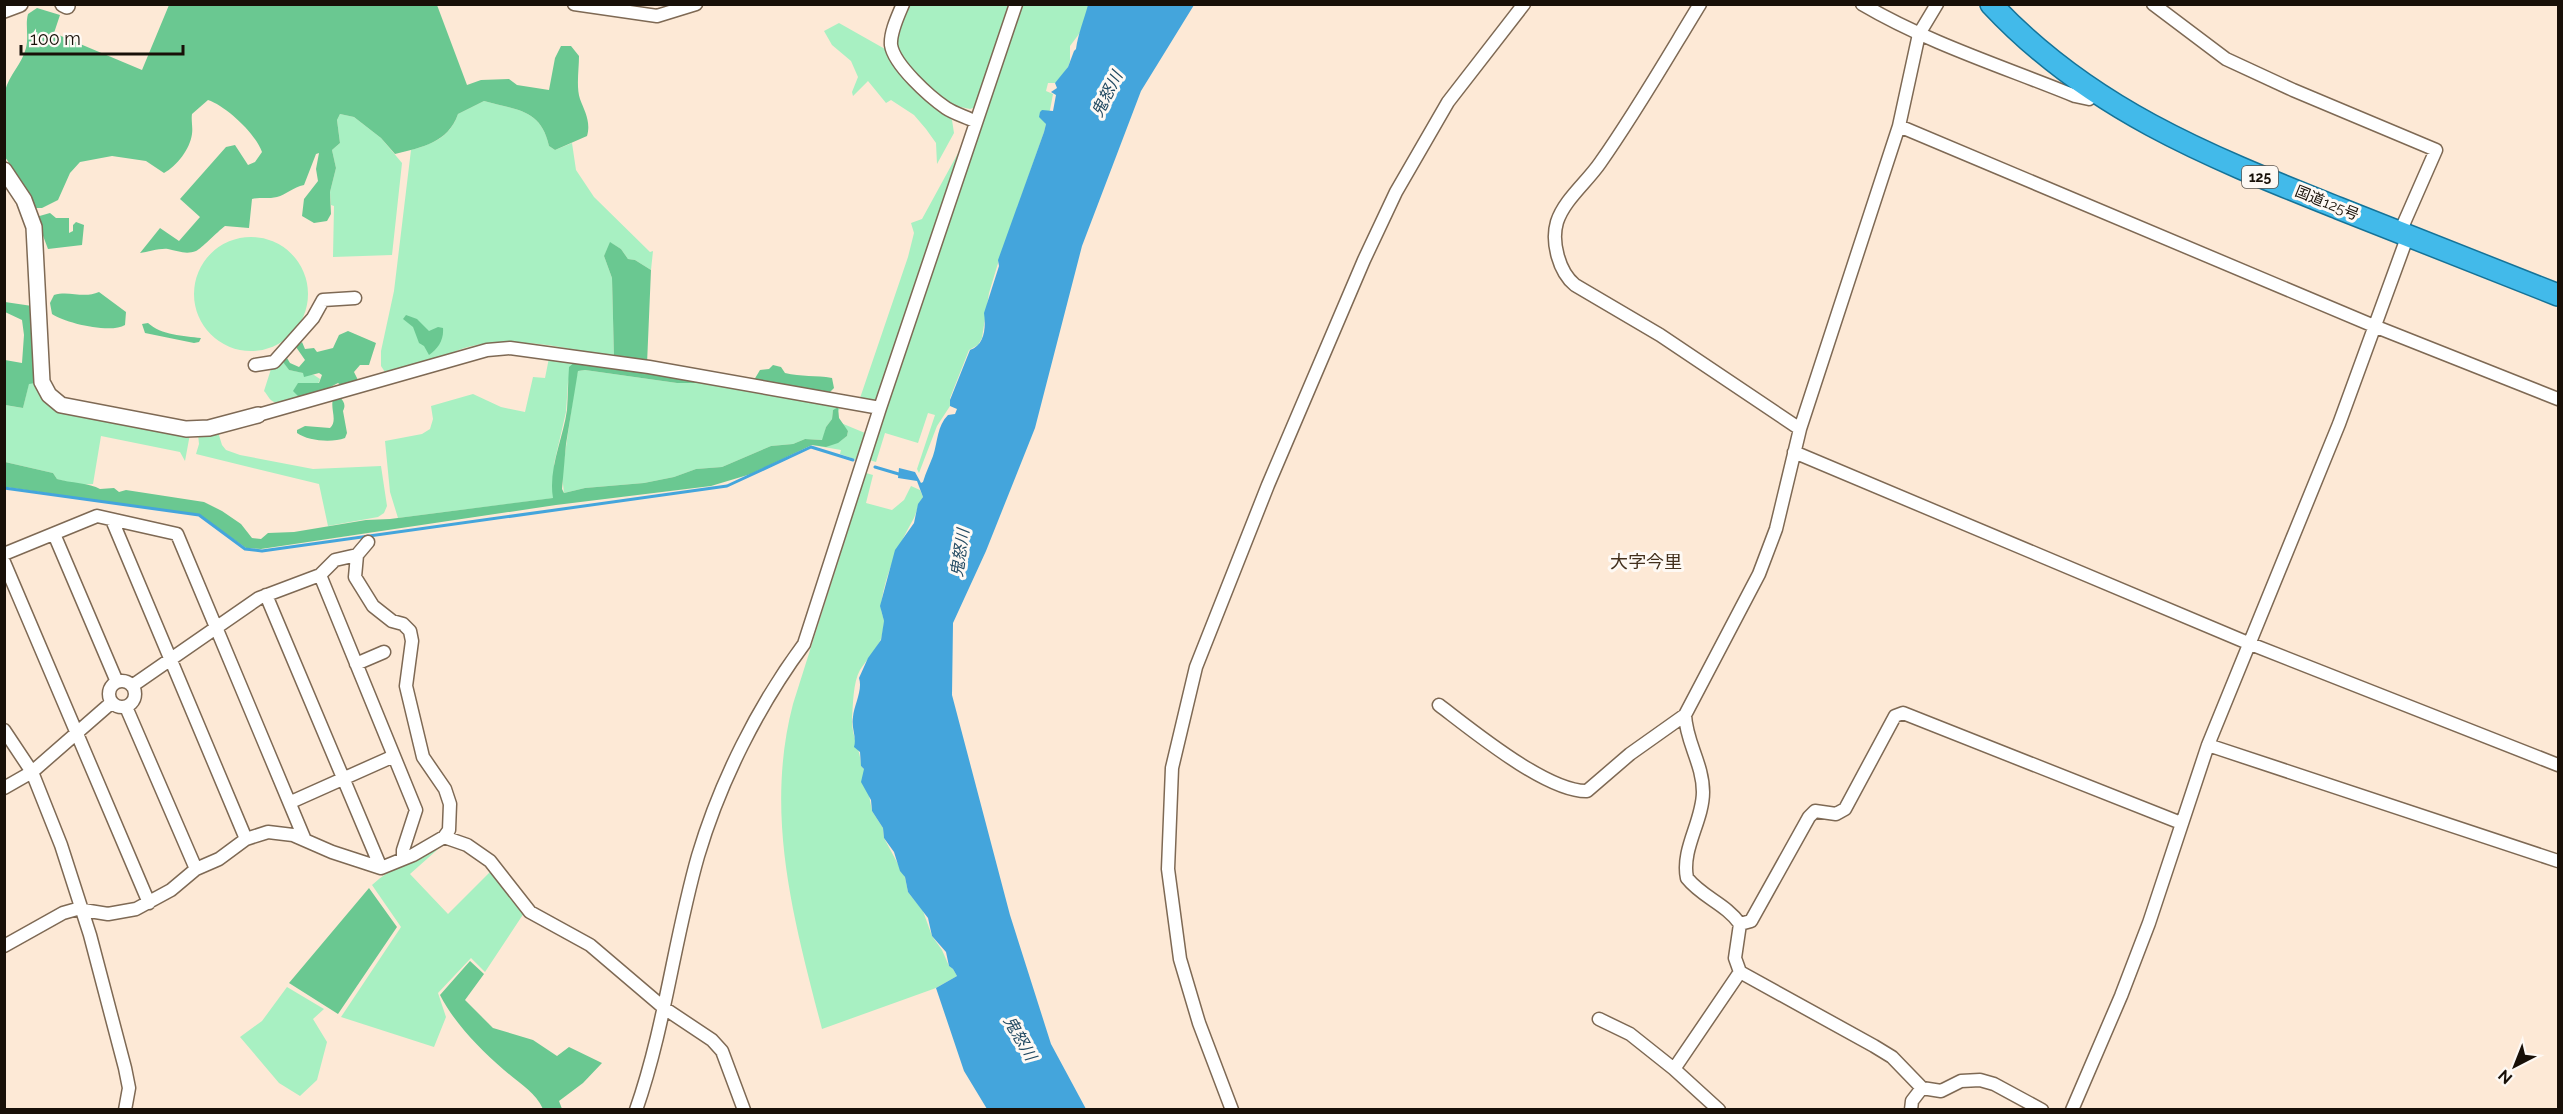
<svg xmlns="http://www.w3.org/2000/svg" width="2563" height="1114" font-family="Raleway,'Noto Sans JP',sans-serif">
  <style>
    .green { fill: #a8f0c2 }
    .forest { fill: #6ac891 }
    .water { fill: #44a5dc }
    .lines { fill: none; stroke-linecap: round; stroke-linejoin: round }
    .stream { stroke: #44a5dc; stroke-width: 3 }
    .minor-casing { stroke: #7e6954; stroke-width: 15 }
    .tertiary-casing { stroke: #7e6954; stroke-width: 18 }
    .trunk-casing { stroke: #157398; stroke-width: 24 }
    .minor { stroke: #fff; stroke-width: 12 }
    .tertiary { stroke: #fff; stroke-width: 15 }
    .trunk { stroke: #42baea; stroke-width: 21 }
    .labels { text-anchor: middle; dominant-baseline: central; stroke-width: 6; stroke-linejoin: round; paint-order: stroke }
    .shield { fill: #fef9f4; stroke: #5d564f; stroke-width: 1.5 }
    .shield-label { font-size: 14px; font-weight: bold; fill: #181008 }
    .street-label { font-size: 15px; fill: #181008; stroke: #fef9f4 }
    .water-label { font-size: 16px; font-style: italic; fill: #224a62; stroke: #fef9f4 }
    .quarter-label { font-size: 18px; fill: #422f1c; stroke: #fef9f4 }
  </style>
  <rect width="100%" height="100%" fill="#fde9d6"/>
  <!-- green -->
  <path class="green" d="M 908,5 L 1010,5 L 976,107 L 970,109 L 947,104 L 913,74 L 897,50 L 897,30 Z
    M 1021,5 L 1089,6 L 1082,30 L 1070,46 L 1070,61 L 1068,67 L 1059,80 L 1055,83 L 1048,83 L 1046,91 L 1053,94 L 1050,110 L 1044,120 L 1046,124 L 1044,132 L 999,260 L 989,293 L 982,338 L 978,345 L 969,350 L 950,398 L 952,403 L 937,426 L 919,473 L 917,469 L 935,415 L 928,413 L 918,443 L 885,433 L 876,462 L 869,460 Z
    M 839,23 L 885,49 L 905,76 L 952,120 L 954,133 L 937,164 L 936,143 L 926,129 L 914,115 L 891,100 L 886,103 L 868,81 L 853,96 L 852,92 L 858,77 L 851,61 L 832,45 L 824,31 Z
    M 484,101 C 515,110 541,108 549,146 L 555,150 L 572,143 L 576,170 L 594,197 L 650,252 L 653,251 L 651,270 L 635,260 L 628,259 L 621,249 L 611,243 L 604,256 L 612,278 L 614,358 C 569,348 513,335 468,347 C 440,355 415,374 385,372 L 381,366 L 381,351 L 394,291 L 411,150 C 433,144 450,137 458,114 Z
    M 340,114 L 354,117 L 381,138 L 402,163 L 392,255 L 333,257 L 334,206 L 331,205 L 330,192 L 336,168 L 332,150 L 340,143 L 337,120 Z
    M 963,144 L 878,398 L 872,403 L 859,401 L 908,257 L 914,233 L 911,223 L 922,219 Z
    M194 294a57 57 0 1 1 114 0a57 57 0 1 1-114 0Z
    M 549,358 L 558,362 L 576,361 L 568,382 L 566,412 L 554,464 L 554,498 L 398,518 L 390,492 L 385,441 L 422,434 L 430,429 L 433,419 L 431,406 L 473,394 L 501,407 L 525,412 L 533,377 L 545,378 Z
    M 282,360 L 289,370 L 314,375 L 320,379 C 316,394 290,409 274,402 C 269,400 268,395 264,391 L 271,369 Z
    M 585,370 L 677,383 L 697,383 L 699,379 L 840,405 L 839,411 L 837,408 L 833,410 L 832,419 L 826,427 L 823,440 L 805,439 L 793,444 L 771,446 L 722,467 L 696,469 L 674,477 L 644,483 L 585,488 L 564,493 L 562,475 L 575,384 L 578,371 Z
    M 29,383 L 35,383 L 39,392 L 190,434 L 185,461 L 180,452 L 101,436 L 93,484 L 78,485 L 57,479 L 53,473 L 5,462 L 4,405 L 23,408 Z
    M 841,423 L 865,433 L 868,437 L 860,461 L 840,454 L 841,450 L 812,445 C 827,446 835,446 847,436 L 848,431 Z
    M 218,432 L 222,445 L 226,450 L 240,455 L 313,469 L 381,466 L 387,506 L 384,513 L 378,517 L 328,526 L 319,484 L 196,454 L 199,444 L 198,434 Z
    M 866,473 L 873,475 L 866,503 L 892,510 L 904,500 L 911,486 L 920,490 L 923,497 C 918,504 917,511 914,518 C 899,545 886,571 881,604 C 880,610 883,615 884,621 C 884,625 882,636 881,639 C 878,647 865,662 860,670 C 853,682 853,705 852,718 C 851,736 861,750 861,766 L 864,769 L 872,811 L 883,828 L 884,838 L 905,877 L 908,892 L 923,911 L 932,936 L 942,950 L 949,966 L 953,969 L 957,976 L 936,988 L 822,1029 C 794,921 764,815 793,704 Z
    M 446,842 L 410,874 L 448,914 L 491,871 L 524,913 L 485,972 L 471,958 L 438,993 L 446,1017 L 434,1047 L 341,1017 L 401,927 L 372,885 C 392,866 421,856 446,842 Z
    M 287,987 L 324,1009 L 313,1019 L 327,1042 L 317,1080 L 300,1096 L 279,1083 L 240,1037 L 262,1021 Z"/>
  <!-- forest -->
  <path class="forest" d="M 169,5 L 437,5 L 467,85 L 481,80 L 509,79 L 517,85 L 549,90 L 555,58 L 561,46 L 571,46 L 579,56 C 579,69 576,87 580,99 C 585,112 591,122 587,136 L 555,150 L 549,146 C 541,108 515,110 484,101 L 458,114 C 448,143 422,147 395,154 L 381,138 L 354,117 L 340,114 L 337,120 L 340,143 L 332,150 L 336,168 L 330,192 L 331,214 L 327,221 L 314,223 L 302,216 L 304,199 L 318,181 L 316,169 L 319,153 L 316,154 L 304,185 C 293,187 286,195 277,197 C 269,199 261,197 252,199 L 249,228 L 225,226 C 217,232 201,249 196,251 C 186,255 178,251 168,249 C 160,248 148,252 140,253 L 160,228 L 179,241 L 200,217 L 180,199 L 226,147 L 235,145 L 248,165 L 255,162 L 262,152 C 256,134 226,106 208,100 L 192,114 C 191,120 193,127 192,134 C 190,149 177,166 164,173 L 146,161 L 112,156 L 80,162 L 70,173 L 58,200 L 42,208 L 35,208 L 26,188 L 5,157 L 5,91 C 9,75 22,64 26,48 C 29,36 25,25 28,14 L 37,8 L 60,15 L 54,33 L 142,70 Z
    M 50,213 L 56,218 L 69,218 L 69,233 L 73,231 L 73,225 L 76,222 L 84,225 L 82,245 L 48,249 L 36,217 Z
    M 610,242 L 621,249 L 628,259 L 635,260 L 651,270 L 647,364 L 614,358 L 612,278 L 604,256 Z
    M 99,292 L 126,312 L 125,325 C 111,334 65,323 52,314 L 50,303 L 54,295 C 69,290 83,299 99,292 Z
    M 5,302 L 32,306 L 36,365 L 34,373 L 35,383 L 29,384 L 23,408 L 5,405 L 5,360 L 22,363 L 24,335 L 22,320 L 5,312 Z
    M 406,315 L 417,319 L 429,331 L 438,327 L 443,328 C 444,340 438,349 429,355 L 424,346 L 419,343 L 413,327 L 403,319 Z
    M 148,323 C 161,335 184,336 201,338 L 199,342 L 194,343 L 145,333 L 142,324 Z
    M 348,331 L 376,343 L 369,365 L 360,365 L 354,372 L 359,382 L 342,386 L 338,383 L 319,393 L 300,398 L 293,391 L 298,383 L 319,383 L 322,375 L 319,373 L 304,377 L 303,373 L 289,370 L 283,362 L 287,358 L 290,363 L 299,367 L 305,360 L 296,347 L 302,342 L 305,349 L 314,348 L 317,352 L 333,348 L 339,335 Z
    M 576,361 L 699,379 L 697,383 L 677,383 L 585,370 L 578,371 L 566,444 L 562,489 L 564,493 L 585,488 L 644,483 L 674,477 L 696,469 L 722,467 L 771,446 L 793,444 L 805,439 L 822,440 L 826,427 L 832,419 L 833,410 L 838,407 L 839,418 L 848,431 L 847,436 L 838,443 L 826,447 L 812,445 L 751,474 L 711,486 L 556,505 L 261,549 L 246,548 L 199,515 L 5,487 L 5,462 L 53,473 L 57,479 C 70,483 90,483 100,489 L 114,488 L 119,492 L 126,490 L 204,502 L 222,511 L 241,524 L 252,538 L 261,539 L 268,533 L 294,532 L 366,520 L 390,519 L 553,498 C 548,469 563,439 567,410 C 568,396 568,381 569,367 Z
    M 773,365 L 781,367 L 785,373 C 801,377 816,375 832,378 L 834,388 L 830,392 L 754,380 L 760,370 L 769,369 Z
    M 340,397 C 344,402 346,405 343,411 L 347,433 L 345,438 C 332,443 308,441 297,433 L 297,430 L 305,426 L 330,428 C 338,421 330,409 333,399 Z
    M 369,888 L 397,927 L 338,1014 L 289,983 Z
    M 470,961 L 484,974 L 465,1000 L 493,1028 L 533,1040 L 557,1056 L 569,1047 L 602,1063 L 583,1083 L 559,1101 L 562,1109 L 543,1109 C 535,1092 519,1083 504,1070 C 479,1048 455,1024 440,995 Z"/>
  <!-- water -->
  <path class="water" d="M 1088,5 L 1194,5 L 1141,91 L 1082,246 L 1035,428 L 986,551 L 953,623 L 952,695 L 1010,915 L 1051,1044 L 1086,1109 L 987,1109 L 964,1071 L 936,988 L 957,976 L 953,969 L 949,966 L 946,952 L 932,936 L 928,918 L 908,892 L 905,877 L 900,871 L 894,852 L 884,838 L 883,828 L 872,811 L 871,800 L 861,782 L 864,769 L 861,766 L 860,752 L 854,747 C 857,737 851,728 853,717 C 854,705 863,690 859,678 L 868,658 L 881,640 L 884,621 L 880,606 L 895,550 L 914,523 L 918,504 L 923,497 L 917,481 L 898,478 L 899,468 L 915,472 L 921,483 L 923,482 C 926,472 930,464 933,456 C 938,441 937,426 948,415 L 955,414 L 957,409 L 950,406 L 950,400 L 970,350 C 985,345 986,327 984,313 L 999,266 L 998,260 L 1044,132 L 1046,124 L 1039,117 L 1040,112 L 1042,110 L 1053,111 L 1056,95 L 1051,92 L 1057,88 L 1055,83 L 1068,67 L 1074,51 L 1076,49 C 1078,34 1084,20 1088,5 Z"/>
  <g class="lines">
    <!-- stream -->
    <path class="stream" d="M 875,467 L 902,475
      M 4,488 L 199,515 L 245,549 L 262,551 L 727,486 L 811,447 L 853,460"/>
    <!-- minor casing -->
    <g class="minor-casing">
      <path id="minor" d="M 574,4 L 657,16 L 696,4
        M 903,4 C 898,16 890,32 891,45 C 894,65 930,97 946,108 C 955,114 967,117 976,122
        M 1700,4 C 1667,58 1636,112 1600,163 C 1587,182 1564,200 1557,222 C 1551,242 1559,272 1575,285 L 1660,335 L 1800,429
        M 1862,4 C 1928,43 2004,67 2075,96 L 2089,99 L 2097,93
        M 2153,4 L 2226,59 L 2293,90 L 2436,150 L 2400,232
        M 1899,126 L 2374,326 L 2558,399
        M 255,365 L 274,362 L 313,318 L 323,300 L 355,298
        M 258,415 L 487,350 L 510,348 L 649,367 L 880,408
        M 1794,452 L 2248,643 L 2558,765
        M 112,520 L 246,839
        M 54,534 L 117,682
        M 4,554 L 97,516 L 177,534 L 305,840
        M 4,562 L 149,903
        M 320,575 L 416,810 L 403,850 L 403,859
        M 266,595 L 381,868
        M 356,664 L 384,652
        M109 694a13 13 0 1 1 26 0a13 13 0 1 1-26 0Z
        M 132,686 L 259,598 L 320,575 L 335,560 L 357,555
        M 1439,705 C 1472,730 1547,792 1587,791 L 1630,754 L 1685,715 L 1759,574 L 1776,529 L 1800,429 L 1899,126 L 1919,34 L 1937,4
        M 126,707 L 196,869
        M 1685,715 C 1686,742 1703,764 1703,792 C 1703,821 1681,849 1687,878 C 1702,897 1726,904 1740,924 L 1735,958 L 1740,972 L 1874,1046 L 1892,1057 L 1922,1088 L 1941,1091 L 1961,1081 L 1980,1080 L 1994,1084 L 2042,1110
        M 4,730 L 32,772 L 61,845 L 90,935 L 125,1068 L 129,1088 L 125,1110
        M 2208,745 L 2558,861
        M 4,788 L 32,772 L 111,703
        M 291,802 L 394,756
        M 444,837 L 467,845 L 490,861 L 530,912 L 590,945 L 664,1008 L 712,1040 L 722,1051 L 744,1110
        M 1740,924 L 1751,921 L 1809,817 L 1815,811 L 1836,814 L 1845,809 L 1895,716 L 1903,713 L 2181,823
        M 4,946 L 63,913 L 77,909 L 108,914 L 136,909 L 171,890 L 196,869 L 219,859 L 246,839 L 268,832 L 293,835 L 332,852 L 381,868 L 413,855 L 444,837 L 449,830 L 450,804 L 445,789 L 423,757 L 406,686 L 412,641 L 410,631 L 403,624 L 392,621 L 373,606 L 355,577 L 357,555 L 368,542
        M 1599,1019 L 1630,1034 L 1674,1069
        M 636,1110 C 665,1027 674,940 698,856 C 720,782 758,706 804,644 L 880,408 L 1016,4
        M 1232,1110 L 1199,1023 L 1180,959 L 1168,869 L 1172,768 L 1196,667 L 1268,485 L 1364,260 L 1396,192 L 1448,102 L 1524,4
        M 1719,1110 L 1674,1069 L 1740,972
        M 1911,1110 L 1912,1101 L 1922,1088
        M 2072,1110 L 2121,996 L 2149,923 L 2208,745 L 2339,424 L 2408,235"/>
    </g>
    <!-- tertiary casing -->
    <g class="tertiary-casing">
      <path id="tertiary" d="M 63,4 L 67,6
        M 4,10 L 20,4
        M 4,170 L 24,200 L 34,227 L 42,382 L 49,395 L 61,405 L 186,429 L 209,428 L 258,415"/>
    </g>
    <!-- trunk casing -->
    <g class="trunk-casing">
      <path id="trunk" d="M 1991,4 C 2089,109 2208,156 2338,208 C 2412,237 2485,266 2558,295"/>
    </g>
    <!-- minor -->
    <use href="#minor" class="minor"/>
    <!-- tertiary -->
    <use href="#tertiary" class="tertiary"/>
    <!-- trunk -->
    <use href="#trunk" class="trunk"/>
  </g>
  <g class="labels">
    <!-- shield labels -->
    <rect class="shield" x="2242" y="166" width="36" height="22" rx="4.5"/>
    <g class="shield-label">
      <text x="2260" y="177">125</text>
    </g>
    <!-- street labels -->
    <g class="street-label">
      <text transform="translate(2327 203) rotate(22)">国道125号</text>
    </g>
    <!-- water labels -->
    <g class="water-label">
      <text transform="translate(1107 94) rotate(-63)">鬼怒川</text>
      <text transform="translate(960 553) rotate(-82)">鬼怒川</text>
      <text transform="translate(1020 1038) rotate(60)">鬼怒川</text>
    </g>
    <!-- quarter labels -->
    <g class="quarter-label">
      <text x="1646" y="561">大字今里</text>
    </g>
  </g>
  <!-- border -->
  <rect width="2563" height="1114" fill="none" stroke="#181008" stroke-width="12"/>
  <!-- north arrow -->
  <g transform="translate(2515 1066) rotate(222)" stroke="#fef9f4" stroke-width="4.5" paint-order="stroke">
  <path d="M0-4.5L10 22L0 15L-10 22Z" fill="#181008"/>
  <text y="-9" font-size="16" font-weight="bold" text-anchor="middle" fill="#181008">N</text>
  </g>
  <!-- scale -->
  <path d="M21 45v9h162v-9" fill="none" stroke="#181008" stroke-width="3"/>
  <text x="30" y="45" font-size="18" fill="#181008" stroke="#fef9f4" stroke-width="4.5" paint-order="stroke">100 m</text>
</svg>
